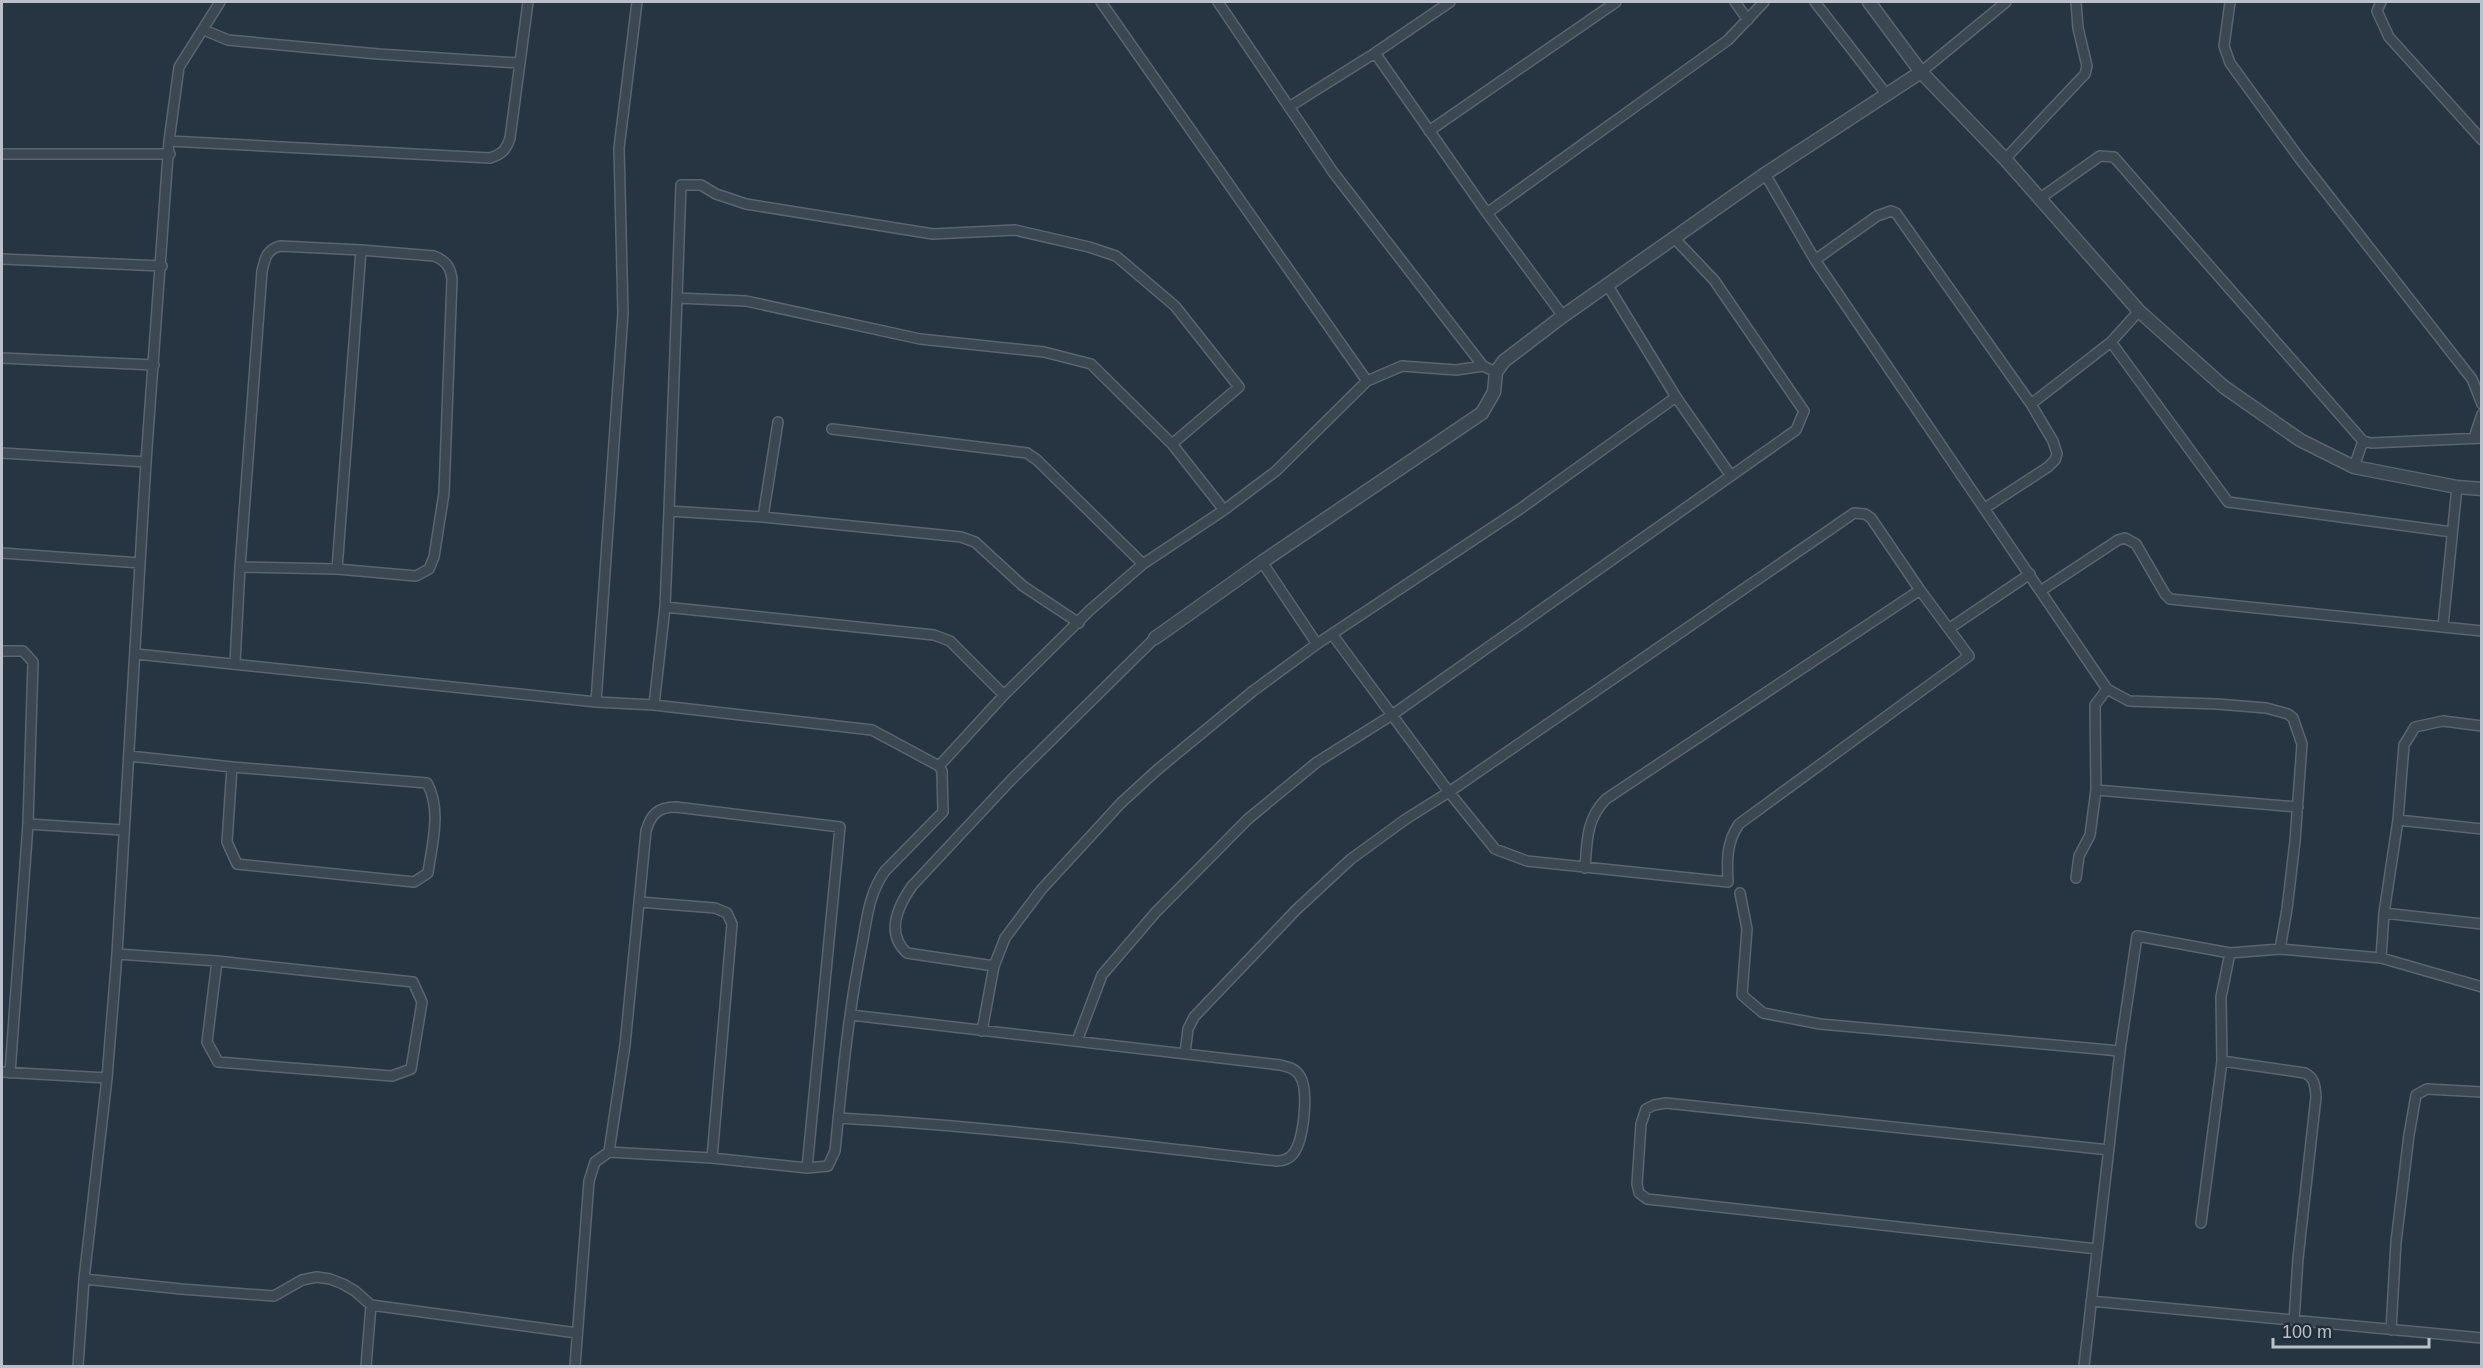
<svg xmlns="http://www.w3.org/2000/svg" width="2483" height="1368" font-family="Arial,sans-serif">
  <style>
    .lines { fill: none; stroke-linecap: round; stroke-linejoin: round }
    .minor-casing { stroke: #5a6570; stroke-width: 12 }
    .tertiary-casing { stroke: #5a6570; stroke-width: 15 }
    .minor { stroke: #3b4752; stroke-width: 9 }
    .tertiary { stroke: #3b4752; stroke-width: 12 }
  </style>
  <rect width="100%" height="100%" fill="#273543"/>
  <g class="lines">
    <!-- minor casing -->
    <g class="minor-casing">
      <path id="minor" d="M 1101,2 L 1367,381
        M 1218,2 L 1333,172 L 1483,366 L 1496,372
        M 1735,2 L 1748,20
        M 1815,2 L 1887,95
        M 2230,2 L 2224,46 L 2230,63 L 2300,159 L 2472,379 L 2482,404
        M 2381,2 L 2377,11 L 2389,37 L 2482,140
        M 204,30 L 228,40 L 378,54 L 519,63
        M 1375,53 L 1487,213 L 1563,316
        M 1921,72 L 2006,2
        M 1289,107 L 1375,53 L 1450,2
        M 1429,131 L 1616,2
        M 169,141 L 490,158 C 502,154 506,150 510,138 L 528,2
        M 2,154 L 170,154
        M 2005,159 L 2085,74 L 2087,66 L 2078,28 L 2076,2
        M 1765,174 L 1815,260 L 2107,689 L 2129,701 L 2217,704 L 2266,708 L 2288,714 L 2293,718 L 2302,744 L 2295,841 L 2287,909 L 2280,949
        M 2039,199 L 2100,156 L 2114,157 L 2363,441 L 2354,467
        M 1487,213 L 1728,40 L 1764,2
        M 2,259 L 162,266
        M 1815,260 L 1877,216 L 1891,211 L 1896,213 L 2031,404 L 2053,441 L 2057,454 L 2055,460 L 2048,467 L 1985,508
        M 1608,286 L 1676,397 L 1731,476
        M 677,298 L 681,185 L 701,185 L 716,194 L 746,204 L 933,234 L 1015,230 L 1089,247 L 1116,256 L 1175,306 L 1239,387 L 1172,444
        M 2111,342 L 2228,502 L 2452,532
        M 2,358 L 154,365
        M 2031,404 L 2111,342 L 2139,311
        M 832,429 L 1027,453 L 1037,460 L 1143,564
        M 2474,438 L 2482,414
        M 2363,441 L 2371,443 L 2482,438
        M 2,453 L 146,462
        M 669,511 L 677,298 L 746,301 L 920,339 L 1044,352 L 1091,364 L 1172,444 L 1224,510
        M 763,517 L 778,422
        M 2,553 L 140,563
        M 337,569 L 416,576 L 429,569 L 434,557 L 444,493 L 452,279 C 450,266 446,261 434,256 L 361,250
        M 2042,590 L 2118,540 L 2125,538 L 2136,544 L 2165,594 L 2170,599 L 2482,631
        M 665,607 L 669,511 L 763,517 L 961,537 L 975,542 L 1023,586 L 1079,623
        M 2443,626 L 2457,487
        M 1950,628 L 2030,574
        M 1332,634 L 1520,509 L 1676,397
        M 2,651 L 23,651 L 33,662 L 28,824 L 10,1073
        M 136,654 L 596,702 L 654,705 L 872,730 L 939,766 L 942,771 L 943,812 L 885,871 C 869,893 867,918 862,945 C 848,1013 842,1082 835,1151 L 828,1166 L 807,1168 L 712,1158 L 609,1152 L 595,1162 L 589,1181 L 575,1366
        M 235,663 L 240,567 L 337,569 L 361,250 L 280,246 C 266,250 265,259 262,271 L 240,567
        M 596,702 L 623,313 L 619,148 L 637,2
        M 654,705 L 665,607 L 934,635 L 950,641 L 1004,695
        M 129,756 L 232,767 L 427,783 C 442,810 432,844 428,873 L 414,882 L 237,864 L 227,842 L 232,767
        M 939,766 L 1004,695 L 1090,610 L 1143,564 L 1224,510 L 1276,471 L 1367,381 L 1402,366 L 1456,370 L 1483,366
        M 2096,790 L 2095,705 L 2107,689
        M 2398,820 L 2482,829
        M 28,824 L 123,830
        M 1585,868 C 1587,842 1586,819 1606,799 L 1920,590
        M 2076,878 L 2079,856 L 2090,835 L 2096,790 L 2298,807
        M 1740,893 L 1747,929 L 1742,995 L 1763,1013 L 1820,1024 L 2120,1051
        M 639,902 L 715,908 L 727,913 L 732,924 L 712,1158
        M 2384,913 L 2482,924
        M 117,954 L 217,961 L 413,982 L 422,1002 L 411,1069 L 392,1076 L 218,1062 L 207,1042 L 217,961
        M 2381,958 L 2384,913 L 2398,820 L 2404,745 L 2415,727 L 2443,721 L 2482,726
        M 994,966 L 907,953 C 885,933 898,906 912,886 L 1012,779 L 1155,638
        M 982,1031 L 994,966 L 1005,938 L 1041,890 L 1121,803 L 1157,770 L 1253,691 L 1317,644
        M 1077,1041 L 1102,975 L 1156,912 L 1248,819 L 1317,762 L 1392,715 L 1796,430 L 1804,411 L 1714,280 L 1675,239
        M 1185,1053 L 1188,1029 L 1194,1017 L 1297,909 L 1351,859 L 1406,819 L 1449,792 L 1854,513 L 1865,514 L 1871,518 L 1920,590 L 1969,656 L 1739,824 C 1726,843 1727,861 1728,882 L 1527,861 L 1495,849 L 1449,792 L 1332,634 L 1317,644 L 1262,562
        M 2222,1061 L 2305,1073 C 2315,1078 2315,1086 2316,1097 L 2298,1258 L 2294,1321
        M 2,1072 L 107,1078
        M 838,1118 C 985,1126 1130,1144 1276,1161 C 1282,1161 1289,1159 1293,1154 C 1304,1140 1309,1091 1300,1076 C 1295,1068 1288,1067 1280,1065 L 851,1015
        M 609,1152 L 625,1045 L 646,831 C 651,814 658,807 676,807 L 840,827 L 807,1168
        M 2201,1223 L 2222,1061 L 2221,997 L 2230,953
        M 2097,1249 L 1647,1199 L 1639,1193 L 1637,1184 L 1641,1124 L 1646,1109 L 1654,1105 L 1666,1103 L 2109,1150
        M 84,1279 L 181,1289 L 274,1296 L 302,1280 L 317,1277 L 330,1279 L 343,1284 L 355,1291 L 371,1305 L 577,1333
        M 2091,1301 L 2482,1338
        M 2391,1330 L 2396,1242 L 2409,1135 L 2416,1095 L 2427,1089 L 2482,1092
        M 78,1366 L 84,1279 L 107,1078 L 117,954 L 146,462 L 169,141 L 179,67 L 220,2
        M 366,1366 L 371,1305
        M 2084,1366 L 2120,1051 L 2137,936 L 2230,953 L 2280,949 L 2381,958 L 2482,987"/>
    </g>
    <!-- tertiary casing -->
    <g class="tertiary-casing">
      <path id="tertiary" d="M 1869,2 L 1921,72 L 2005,159 L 2139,311 L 2224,387 L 2300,440 L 2354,467 L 2457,487 L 2482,489
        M 1155,638 L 1262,562 L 1482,413 L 1494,392 L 1496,372 L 1504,361 L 1563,316 L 1765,174 L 1921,72"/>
    </g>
    <!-- minor -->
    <use href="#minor" class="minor"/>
    <!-- tertiary -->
    <use href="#tertiary" class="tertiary"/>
  </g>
  <!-- border -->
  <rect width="2483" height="1368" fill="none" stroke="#b9c2cc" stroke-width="6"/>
  <!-- scale -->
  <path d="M2273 1338v9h156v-9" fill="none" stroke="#b9c2cc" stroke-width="3"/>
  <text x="2282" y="1338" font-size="18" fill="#b9c2cc" stroke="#202c38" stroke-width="4.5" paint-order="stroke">100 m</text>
</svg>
